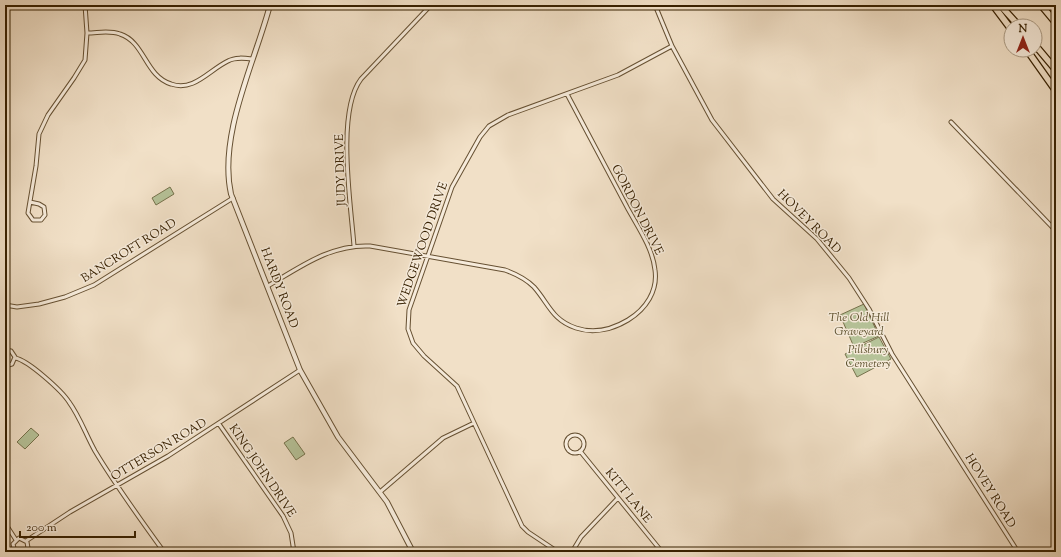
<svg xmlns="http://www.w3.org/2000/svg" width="1061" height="557" font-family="'Sorts Mill Goudy',serif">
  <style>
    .green { fill: #b6c399; stroke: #76724c }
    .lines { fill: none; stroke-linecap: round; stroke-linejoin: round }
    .minor-casing { stroke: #665032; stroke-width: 5 }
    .tertiary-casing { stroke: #665032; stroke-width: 6 }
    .motorway-casing { stroke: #372000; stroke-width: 8 }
    .minor { stroke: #f6ebdb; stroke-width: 3 }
    .tertiary { stroke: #f6ebdb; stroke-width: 4 }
    .motorway { stroke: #f1e0c7; stroke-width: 5.5 }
    .labels { text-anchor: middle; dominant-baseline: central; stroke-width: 3; stroke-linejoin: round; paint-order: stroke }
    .street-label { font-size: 12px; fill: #372000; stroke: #f6ebdb }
    .park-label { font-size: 12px; font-style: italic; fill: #5d512e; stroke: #f6ebdb }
  </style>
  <rect width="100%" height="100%" fill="#f1e0c7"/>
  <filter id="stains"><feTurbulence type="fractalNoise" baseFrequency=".005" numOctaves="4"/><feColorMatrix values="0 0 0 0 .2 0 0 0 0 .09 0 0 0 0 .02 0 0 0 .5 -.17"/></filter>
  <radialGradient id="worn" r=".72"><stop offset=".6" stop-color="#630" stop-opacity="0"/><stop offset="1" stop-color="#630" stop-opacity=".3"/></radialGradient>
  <!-- green -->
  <path class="green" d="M 170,187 L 174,194 L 156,205 L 152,198 Z
    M 864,304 L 879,336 L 854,347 L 840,315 Z
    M 879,337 L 891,359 L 857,377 L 845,354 Z
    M 31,428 L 39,435 L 25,449 L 17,442 Z
    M 293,437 L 305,454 L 296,460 L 284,443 Z"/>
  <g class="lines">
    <!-- minor casing -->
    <g class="minor-casing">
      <path id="minor" d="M 655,5 L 672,46 L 712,120 L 773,199 L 817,239 L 849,278 L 869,309 L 892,354 L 1018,552
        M 87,33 C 98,33 109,30 120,34 C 145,42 145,76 171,84 C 194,92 209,70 228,61 C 235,57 244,58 252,59
        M 951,122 L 1056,231
        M 30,202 L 39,204 L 44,207 L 45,215 L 41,220 L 33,220 L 28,213 L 36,166 L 39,134 L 48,115 L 74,78 L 85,60 L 87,33 L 85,5
        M 354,246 C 351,205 336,112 361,79 L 431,5
        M 268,286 C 300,267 331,244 370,246 L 505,270 C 516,274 526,279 534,287 C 549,304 552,320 576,328 C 594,334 613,329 628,320 C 646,309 658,291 655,270 C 653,249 638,227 628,209 C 608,171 587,132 567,94
        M 5,305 L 17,307 L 39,304 L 65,297 L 94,285 L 233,198
        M 5,350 L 11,351 L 15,357 L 12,364 L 5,366
        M 15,358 C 28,360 62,391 69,402 C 80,417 86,435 95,451 C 116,486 140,519 164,552
        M 219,424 L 283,516 L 291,533 L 294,552
        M566 444a9 9 0 1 1 18 0a9 9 0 1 1-18 0Z
        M 580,451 L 662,552
        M 380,492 L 443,438 L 474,423
        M 5,523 L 16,540
        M 26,541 L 70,512 L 168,456 L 300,370
        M 15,552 L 13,544 L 19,538 L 27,542 L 28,548 L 25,552
        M 558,552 L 528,532 L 522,526 L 457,386 L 424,356 L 413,343 L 408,329 L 409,310 L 452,187 L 480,137 L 489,126 L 508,115 L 618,75 L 672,46
        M 572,552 L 581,537 L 618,498"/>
    </g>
    <!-- tertiary casing -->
    <g class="tertiary-casing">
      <path id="tertiary" d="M 270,5 C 255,62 218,135 231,194 L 300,370 L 338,437 L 387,502 L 413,552"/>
    </g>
    <!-- motorway casing -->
    <g class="motorway-casing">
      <path id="motorway" d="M 993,5 L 1011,29
        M 1000,5 L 1019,26
        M 1041,5 L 1056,23
        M 1035,45 L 1056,70
        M 1027,50 L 1056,91"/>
    </g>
    <!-- minor -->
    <use href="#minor" class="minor"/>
    <!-- tertiary -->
    <use href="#tertiary" class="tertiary"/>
    <!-- motorway -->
    <use href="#motorway" class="motorway"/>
  </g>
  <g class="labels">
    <!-- street labels -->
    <g class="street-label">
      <text transform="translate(341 170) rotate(-92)">JUDY DRIVE</text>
      <text transform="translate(637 210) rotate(63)">GORDON DRIVE</text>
      <text transform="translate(809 222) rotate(45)">HOVEY ROAD</text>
      <text transform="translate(423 245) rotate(-71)">WEDGEWOOD DRIVE</text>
      <text transform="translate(129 251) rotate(-32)">BANCROFT ROAD</text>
      <text transform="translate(279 288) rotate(69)">HARDY ROAD</text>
      <text transform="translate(159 450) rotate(-31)">OTTERSON ROAD</text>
      <text transform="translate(262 471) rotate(56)">KING JOHN DRIVE</text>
      <text transform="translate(990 491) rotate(58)">HOVEY ROAD</text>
      <text transform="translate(628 496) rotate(51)">KITT LANE</text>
    </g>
    <!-- park labels -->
    <g class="park-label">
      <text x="859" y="318">The Old Hill<tspan x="859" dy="14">Graveyard</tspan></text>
      <text x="868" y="350">Pillsbury<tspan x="868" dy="14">Cemetery</tspan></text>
    </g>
  </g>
  <!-- margin -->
  <rect width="1061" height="557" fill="none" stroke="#f1e0c7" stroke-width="20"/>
  <rect x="6" y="6" width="1049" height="545" fill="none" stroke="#372000" stroke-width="2"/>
  <rect x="10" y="10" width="1041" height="537" fill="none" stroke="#372000"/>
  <!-- north arrow -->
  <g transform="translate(1023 38)"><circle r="19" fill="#f6ebdb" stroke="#aa9a83"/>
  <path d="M0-3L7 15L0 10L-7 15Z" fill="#8f2418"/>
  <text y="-6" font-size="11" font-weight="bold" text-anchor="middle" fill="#372000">N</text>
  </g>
  <!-- scale -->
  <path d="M20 531v6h115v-6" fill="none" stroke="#372000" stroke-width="2"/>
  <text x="26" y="531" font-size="12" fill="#372000" stroke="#f6ebdb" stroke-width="3" paint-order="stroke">200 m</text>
  <rect width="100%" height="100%" filter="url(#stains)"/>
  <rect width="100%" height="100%" fill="url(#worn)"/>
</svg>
